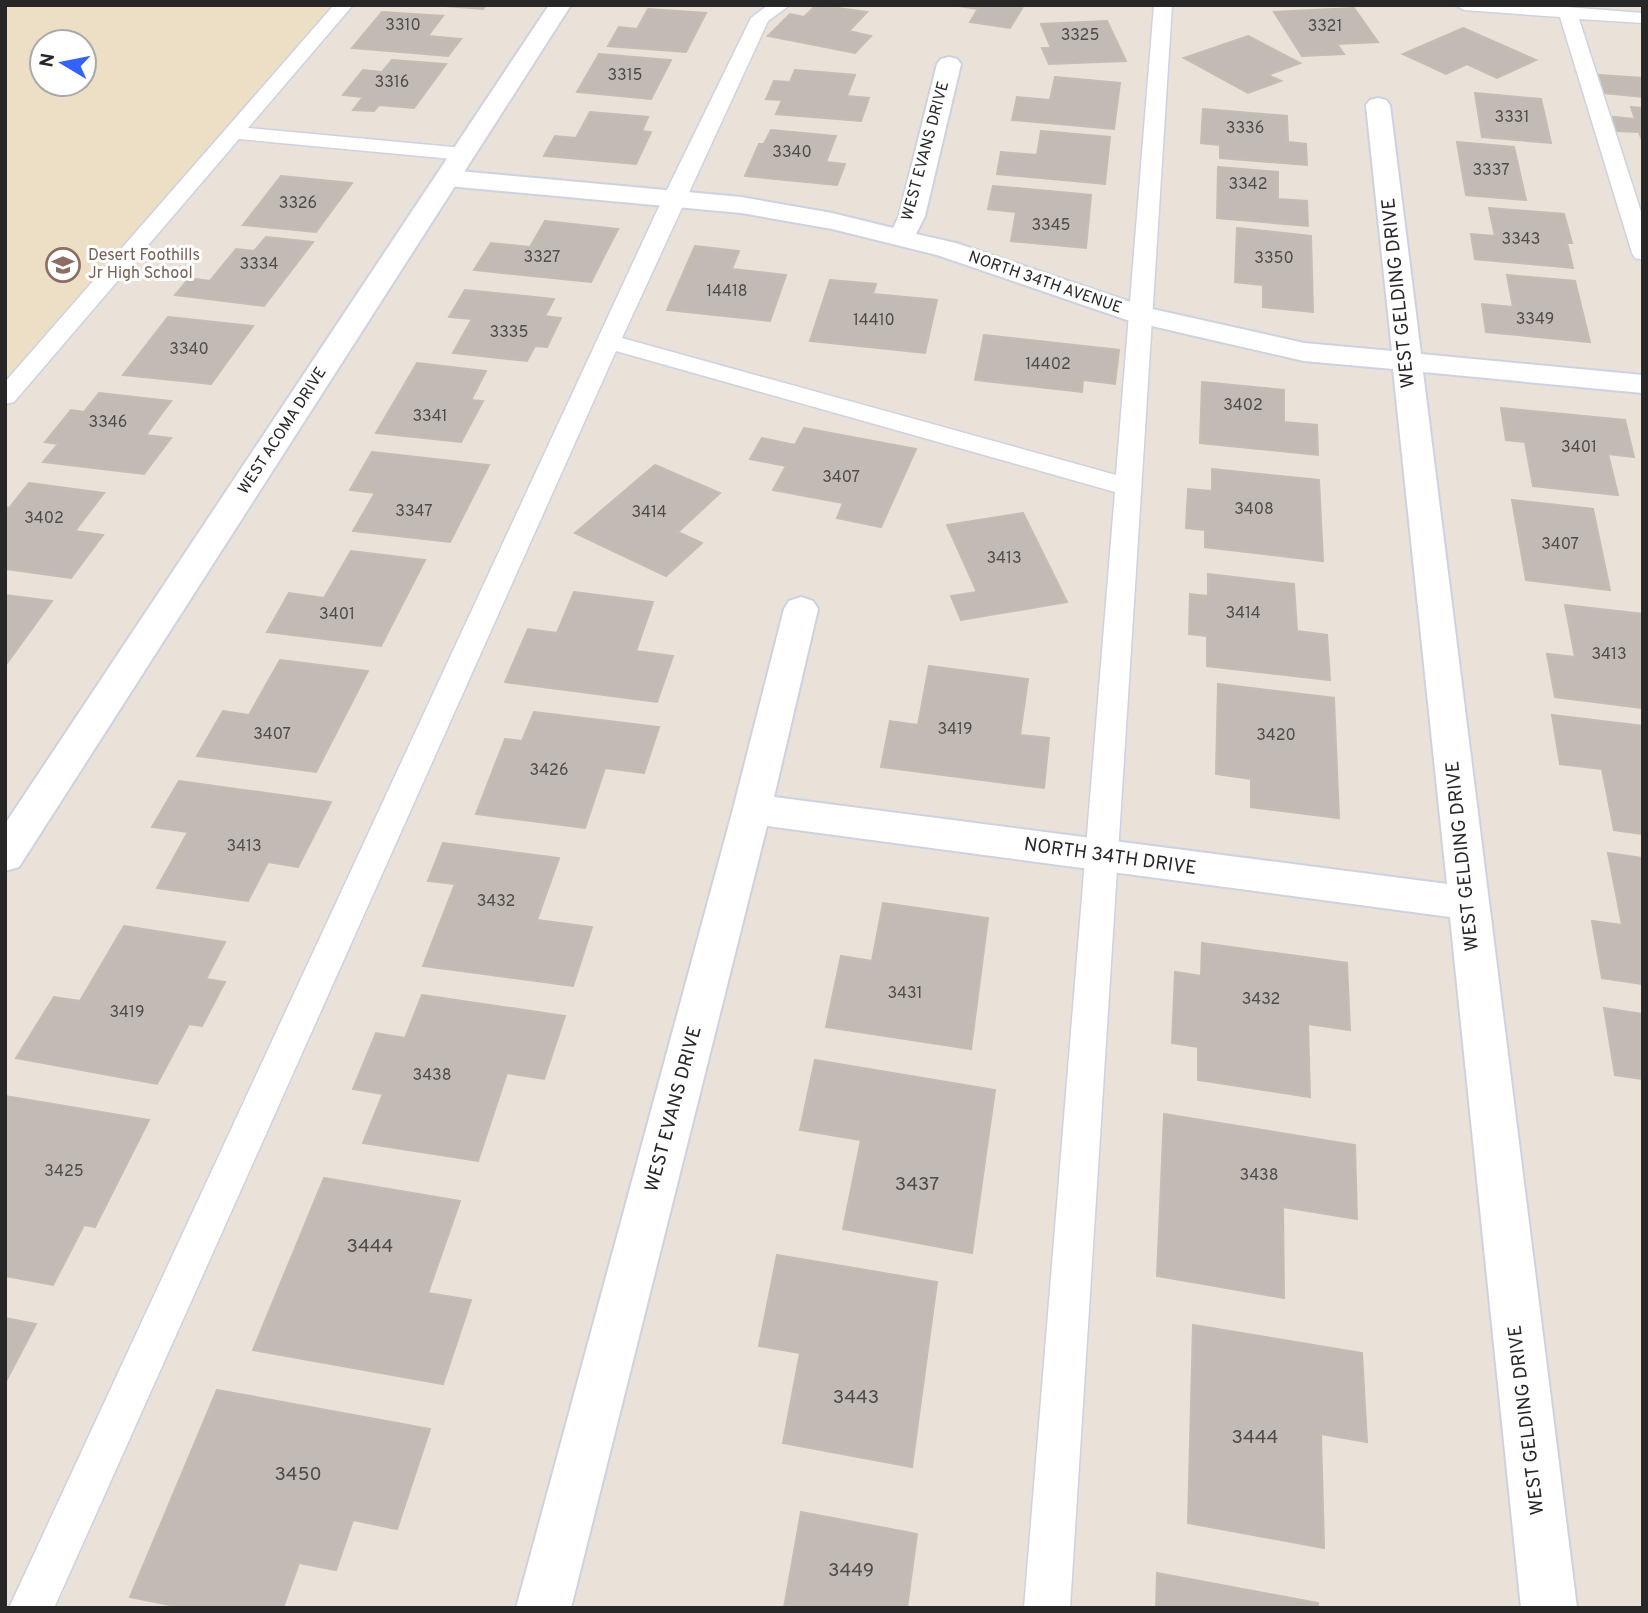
<svg xmlns="http://www.w3.org/2000/svg" width="1648" height="1613" font-family="Overpass,sans-serif">
  <style>
    .education { fill: #eddec6; fill-rule: evenodd }
    .building { fill: #c2bbb5; stroke: #c5bdb2; stroke-width: 2 }
    .lines { fill: none; stroke-linecap: round; stroke-linejoin: round }
    .service-casing { stroke: #cdd2e1; stroke-width: 3 }
    .minor-casing { stroke: #cdd2e1; stroke-width: 4 }
    .tertiary-casing { stroke: #cdd2e1; stroke-width: 4 }
    .service { fill: #fff; fill-rule: evenodd }
    .minor { fill: #fff; fill-rule: evenodd }
    .tertiary { fill: #fff; fill-rule: evenodd }
    .labels { text-anchor: middle; dominant-baseline: central; stroke-width: 6; stroke-linejoin: round; paint-order: stroke }
    .number-label { font-size: 16px; fill: #4e4c4a }
    .far-street-label { font-size: 16px; fill: #272727; stroke: #fff }
    .far-education-label { font-size: 16px; fill: #785e54; stroke: #fff; text-anchor: start }
    .street-label { font-size: 19px; fill: #272727; stroke: #fff }
    .near-number-label { font-size: 19px; fill: #4e4c4a }
  </style>
  <rect width="100%" height="100%" fill="#eae1d8"/>
  <!-- education -->
  <path class="education" d="M 5,5 L 344,5 L 5,397 ZM 42,42 L 84,42 L 84,84 L 42,84 Z"/>
  <!-- building -->
  <path class="building" d="M 432,5 L 486,5 L 483,9 Z
    M 816,5 L 867,12 L 849,31 L 871,36 L 855,53 L 768,36 L 790,14 L 804,17 Z
    M 953,5 L 1024,5 L 1010,28 L 970,22 L 978,9 Z
    M 1354,8 L 1378,42 L 1337,44 L 1344,54 L 1302,56 L 1274,12 Z
    M 648,9 L 706,13 L 686,52 L 608,46 L 619,27 L 637,29 Z
    M 382,12 L 443,16 L 428,36 L 461,39 L 448,56 L 352,48 Z
    M 1107,21 L 1126,61 L 1049,64 L 1042,48 L 1051,48 L 1041,24 Z
    M 1463,28 L 1536,60 L 1497,78 L 1467,64 L 1446,74 L 1403,54 Z
    M 1248,36 L 1300,63 L 1268,75 L 1281,81 L 1248,93 L 1184,58 Z
    M 599,54 L 671,60 L 651,99 L 577,92 Z
    M 392,60 L 446,64 L 414,108 L 379,105 L 374,111 L 353,110 L 363,97 L 343,95 L 363,70 L 382,72 Z
    M 795,70 L 855,75 L 847,96 L 869,98 L 861,121 L 776,114 L 782,100 L 766,99 L 774,81 L 790,82 Z
    M 1599,75 L 1643,78 L 1643,97 L 1604,93 Z
    M 1055,77 L 1120,83 L 1114,129 L 1012,120 L 1017,97 L 1050,100 Z
    M 1475,93 L 1541,99 L 1551,143 L 1482,137 Z
    M 1631,107 L 1643,108 L 1643,143 L 1639,132 L 1617,131 L 1613,117 L 1635,119 Z
    M 1203,109 L 1287,116 L 1288,142 L 1306,144 L 1307,165 L 1220,158 L 1220,145 L 1201,143 Z
    M 590,112 L 648,117 L 642,131 L 651,132 L 636,164 L 544,156 L 555,136 L 576,138 Z
    M 771,130 L 836,136 L 826,162 L 845,164 L 837,185 L 745,176 L 759,144 L 764,144 Z
    M 1041,131 L 1110,137 L 1105,184 L 997,174 L 1001,152 L 1037,155 Z
    M 1457,142 L 1514,147 L 1526,200 L 1466,195 Z
    M 1218,167 L 1278,172 L 1278,199 L 1307,201 L 1308,226 L 1217,218 Z
    M 281,176 L 352,183 L 316,232 L 243,225 Z
    M 993,186 L 1091,195 L 1086,248 L 1011,241 L 1016,212 L 988,209 Z
    M 1489,208 L 1564,214 L 1572,243 L 1567,243 L 1573,268 L 1475,259 L 1471,234 L 1495,236 Z
    M 545,221 L 618,229 L 591,282 L 474,270 L 491,243 L 530,247 Z
    M 1237,228 L 1311,236 L 1313,312 L 1263,307 L 1263,285 L 1235,282 Z
    M 266,237 L 313,242 L 264,306 L 175,295 L 189,278 L 210,281 L 236,249 L 254,251 Z
    M 695,246 L 739,251 L 732,269 L 786,275 L 770,321 L 667,310 Z
    M 1507,275 L 1575,281 L 1590,342 L 1486,332 L 1482,304 L 1513,307 Z
    M 830,280 L 876,284 L 873,294 L 937,300 L 925,353 L 810,341 Z
    M 465,290 L 554,299 L 545,316 L 561,318 L 547,347 L 535,346 L 527,361 L 453,353 L 472,319 L 449,317 Z
    M 168,317 L 253,326 L 211,384 L 123,375 Z
    M 984,335 L 1119,350 L 1115,384 L 1083,380 L 1082,392 L 975,380 Z
    M 417,363 L 486,371 L 471,400 L 483,401 L 461,442 L 376,433 Z
    M 1202,382 L 1284,390 L 1284,422 L 1317,425 L 1318,455 L 1200,443 Z
    M 99,393 L 171,401 L 146,435 L 171,438 L 144,474 L 43,462 L 58,444 L 45,442 L 71,410 L 84,412 Z
    M 1501,408 L 1625,420 L 1634,457 L 1608,454 L 1618,495 L 1533,486 L 1525,442 L 1506,440 Z
    M 804,428 L 916,449 L 881,527 L 837,518 L 843,503 L 773,490 L 786,466 L 750,459 L 762,438 L 795,445 Z
    M 372,452 L 489,465 L 450,542 L 353,531 L 375,493 L 350,490 Z
    M 655,465 L 720,493 L 678,532 L 702,543 L 666,576 L 575,533 Z
    M 1212,469 L 1319,480 L 1323,561 L 1205,547 L 1205,530 L 1186,528 L 1188,489 L 1212,491 Z
    M 29,483 L 104,493 L 75,531 L 103,535 L 71,578 L 5,569 L 5,507 L 9,508 Z
    M 1512,500 L 1593,509 L 1610,590 L 1526,580 Z
    M 1023,513 L 1067,602 L 961,620 L 951,596 L 977,592 L 947,525 Z
    M 351,551 L 425,560 L 381,646 L 267,632 L 289,593 L 324,598 Z
    M 1208,574 L 1294,584 L 1297,631 L 1327,635 L 1330,680 L 1207,666 L 1207,636 L 1189,634 L 1190,594 L 1208,596 Z
    M 574,592 L 653,602 L 636,651 L 673,656 L 657,702 L 505,682 L 528,629 L 557,633 Z
    M 5,595 L 52,601 L 5,666 Z
    M 1565,605 L 1643,614 L 1643,708 L 1555,697 L 1547,654 L 1575,657 Z
    M 280,660 L 368,671 L 316,772 L 197,756 L 223,711 L 249,715 Z
    M 929,666 L 1028,679 L 1020,735 L 1049,738 L 1044,788 L 881,767 L 890,721 L 918,725 Z
    M 1218,684 L 1334,698 L 1339,818 L 1251,807 L 1251,779 L 1216,774 Z
    M 534,712 L 659,727 L 644,773 L 605,768 L 585,828 L 476,814 L 505,739 L 522,741 Z
    M 1552,715 L 1643,726 L 1643,834 L 1614,830 L 1602,769 L 1560,764 Z
    M 179,781 L 331,802 L 298,867 L 268,862 L 248,901 L 157,888 L 188,832 L 152,827 Z
    M 443,843 L 559,858 L 537,920 L 592,927 L 573,986 L 423,966 L 455,884 L 428,881 Z
    M 1608,853 L 1643,858 L 1643,984 L 1602,978 L 1592,921 L 1622,925 Z
    M 883,903 L 988,918 L 971,1049 L 826,1027 L 841,956 L 872,961 Z
    M 124,926 L 225,942 L 206,979 L 225,982 L 202,1026 L 189,1024 L 157,1084 L 16,1058 L 54,997 L 80,1001 Z
    M 1202,943 L 1347,963 L 1350,1030 L 1308,1024 L 1310,1097 L 1198,1080 L 1198,1047 L 1172,1043 L 1175,972 L 1201,976 Z
    M 422,995 L 565,1016 L 544,1079 L 507,1073 L 478,1161 L 363,1143 L 383,1094 L 353,1089 L 376,1033 L 405,1038 Z
    M 1604,1008 L 1643,1014 L 1643,1079 L 1615,1075 Z
    M 815,1060 L 995,1090 L 972,1253 L 843,1229 L 861,1140 L 800,1130 Z
    M 5,1096 L 149,1120 L 95,1227 L 84,1225 L 53,1285 L 5,1276 Z
    M 1164,1114 L 1355,1145 L 1357,1219 L 1283,1207 L 1284,1298 L 1157,1276 Z
    M 324,1178 L 460,1201 L 428,1293 L 471,1300 L 443,1384 L 253,1350 Z
    M 777,1255 L 937,1282 L 912,1467 L 783,1443 L 800,1353 L 759,1346 Z
    M 5,1318 L 36,1324 L 5,1383 Z
    M 1193,1325 L 1362,1353 L 1367,1442 L 1321,1434 L 1324,1548 L 1188,1523 Z
    M 217,1390 L 430,1429 L 397,1529 L 353,1520 L 336,1570 L 299,1563 L 283,1608 L 185,1608 L 130,1597 Z
    M 801,1512 L 917,1534 L 907,1608 L 784,1608 Z
    M 1157,1573 L 1318,1603 L 1318,1608 L 1156,1608 Z"/>
  <g class="lines">
    <!-- service casing -->
    <g class="service-casing">
      <path id="service" d="M 334,5 L 353,5 L 248,128 L 463,148 L 470,150 L 473,154 L 470,158 L 463,160 L 239,139 L 14,402 L 5,404 L 5,382 Z
        M 768,5 L 790,5 L 768,21 L 622,338 L 1116,475 L 1154,5 L 1172,5 L 1070,1608 L 1024,1608 L 1115,492 L 616,351 L 54,1608 L 9,1608 L 663,198 L 751,18 Z
        M 1455,5 L 1542,5 L 1643,13 L 1643,23 L 1579,19 L 1643,218 L 1643,260 L 1635,258 L 1632,253 L 1560,17 L 1464,10 Z"/>
    </g>
    <!-- minor casing -->
    <g class="minor-casing">
      <path id="minor" d="M 949,57 L 957,59 L 961,64 L 925,216 L 916,234 L 956,243 L 1148,308 L 1304,343 L 1392,351 L 1366,105 L 1370,100 L 1378,98 L 1386,100 L 1390,105 L 1421,354 L 1643,375 L 1643,393 L 1423,372 L 1577,1608 L 1521,1608 L 1450,917 L 767,826 L 571,1608 L 516,1608 L 733,809 L 784,609 L 789,601 L 801,597 L 813,601 L 818,609 L 774,797 L 1447,884 L 1393,369 L 1304,361 L 1130,321 L 937,255 L 832,229 L 741,213 L 448,186 L 439,183 L 435,178 L 439,173 L 448,170 L 741,197 L 832,213 L 893,228 L 899,216 L 937,64 L 941,59 Z"/>
    </g>
    <!-- tertiary casing -->
    <g class="tertiary-casing">
      <path id="tertiary" d="M 549,5 L 571,5 L 19,867 L 5,871 L 5,824 Z"/>
    </g>
    <!-- service -->
    <use href="#service" class="service"/>
    <!-- minor -->
    <use href="#minor" class="minor"/>
    <!-- tertiary -->
    <use href="#tertiary" class="tertiary"/>
  </g>
  <!-- icons -->
  <defs>
    <g id="school-ring" transform="scale(1.75)"><circle r="9.5" fill="#fff" stroke="#8d6e63" stroke-width="1.5"/><path d="M0-5L7-2L0 1L-7-2ZM-4 1L0 2.5L4 1V4Q0 6-4 4Z" fill="#8d6e63"/></g>
  </defs>
  <g fill-rule="evenodd">
    <use href="#school-ring" x="63" y="265"/>
  </g>
  <g class="labels">
    <!-- number labels -->
    <g class="number-label">
      <text x="403" y="26">3310</text>
      <text x="1325" y="27">3321</text>
      <text x="1080" y="36">3325</text>
      <text x="625" y="76">3315</text>
      <text x="392" y="83">3316</text>
      <text x="1512" y="118">3331</text>
      <text x="1245" y="129">3336</text>
      <text x="792" y="153">3340</text>
      <text x="1491" y="171">3337</text>
      <text x="1248" y="185">3342</text>
      <text x="298" y="204">3326</text>
      <text x="1051" y="226">3345</text>
      <text x="1521" y="240">3343</text>
      <text x="542" y="258">3327</text>
      <text x="1274" y="259">3350</text>
      <text x="259" y="265">3334</text>
      <text x="727" y="292">14418</text>
      <text x="1535" y="320">3349</text>
      <text x="874" y="321">14410</text>
      <text x="509" y="333">3335</text>
      <text x="189" y="350">3340</text>
      <text x="1048" y="365">14402</text>
      <text x="1243" y="406">3402</text>
      <text x="430" y="417">3341</text>
      <text x="108" y="423">3346</text>
      <text x="1579" y="448">3401</text>
      <text x="841" y="478">3407</text>
      <text x="1254" y="510">3408</text>
      <text x="414" y="512">3347</text>
      <text x="649" y="513">3414</text>
      <text x="44" y="519">3402</text>
      <text x="1560" y="545">3407</text>
      <text x="1004" y="559">3413</text>
      <text x="1243" y="614">3414</text>
      <text x="337" y="615">3401</text>
      <text x="1609" y="655">3413</text>
      <text x="955" y="730">3419</text>
      <text x="272" y="735">3407</text>
      <text x="1276" y="736">3420</text>
      <text x="549" y="771">3426</text>
      <text x="244" y="847">3413</text>
      <text x="496" y="902">3432</text>
      <text x="905" y="994">3431</text>
      <text x="1261" y="1000">3432</text>
      <text x="127" y="1013">3419</text>
      <text x="432" y="1076">3438</text>
      <text x="64" y="1172">3425</text>
      <text x="1259" y="1176">3438</text>
    </g>
    <!-- far-street labels -->
    <g class="far-street-label">
      <text transform="translate(926 151) rotate(-75)">WEST EVANS DRIVE</text>
      <text transform="translate(1045 283) rotate(19)">NORTH 34TH AVENUE</text>
      <text transform="translate(283 431) rotate(-57)">WEST ACOMA DRIVE</text>
    </g>
    <!-- far-education labels -->
    <g class="far-education-label">
      <text x="88" y="256">Desert Foothills<tspan x="88" dy="18">Jr High School</tspan></text>
    </g>
    <!-- street labels -->
    <g class="street-label">
      <text transform="translate(1399 293) rotate(-96)">WEST GELDING DRIVE</text>
      <text transform="translate(1463 856) rotate(-96)">WEST GELDING DRIVE</text>
      <text transform="translate(1110 857) rotate(8)">NORTH 34TH DRIVE</text>
      <text transform="translate(674 1109) rotate(-75)">WEST EVANS DRIVE</text>
      <text transform="translate(1527 1420) rotate(-97)">WEST GELDING DRIVE</text>
    </g>
    <!-- near-number labels -->
    <g class="near-number-label">
      <text x="917" y="1185">3437</text>
      <text x="370" y="1247">3444</text>
      <text x="856" y="1398">3443</text>
      <text x="1255" y="1438">3444</text>
      <text x="298" y="1475">3450</text>
      <text x="851" y="1571">3449</text>
    </g>
  </g>
  <!-- border -->
  <rect width="1648" height="1613" fill="none" stroke="#272727" stroke-width="14"/>
  <!-- north arrow -->
  <g transform="translate(63 63) rotate(280)"><circle r="33" fill="#ffffff" stroke="#a9a9a9" stroke-width="2"/>
  <path d="M0-5L12 26L0 18L-12 26Z" fill="#3363fc"/>
  <text y="-10" font-size="19" font-weight="bold" text-anchor="middle" fill="#272727">N</text>
  </g>
</svg>
